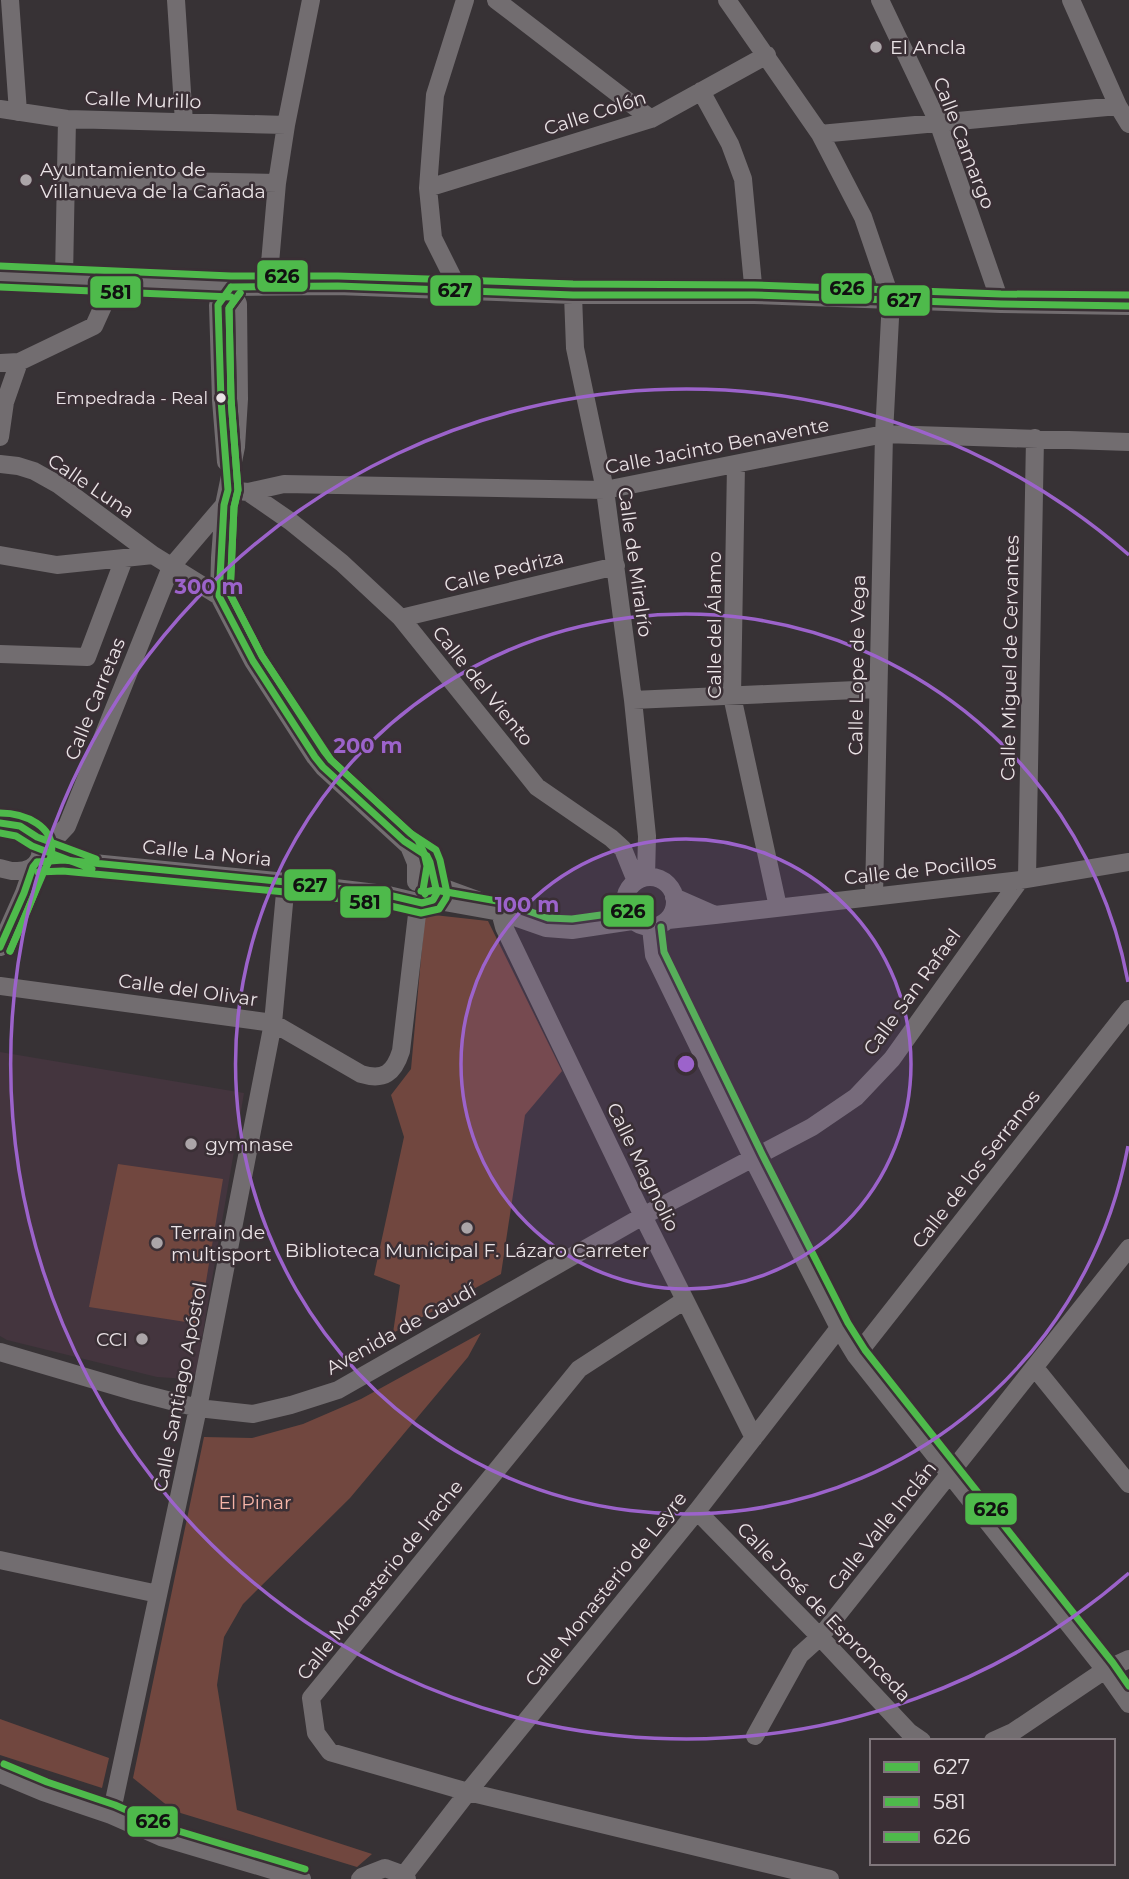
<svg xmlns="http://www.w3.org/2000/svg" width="1129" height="1879" font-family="Montserrat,sans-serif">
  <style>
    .built { fill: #44353e }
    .green { fill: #71473f }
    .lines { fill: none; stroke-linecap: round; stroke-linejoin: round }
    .minor { stroke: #726d70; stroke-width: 18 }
    .bus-1-casing { stroke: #3a2f35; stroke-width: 12 }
    .bus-2-casing { stroke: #3a2f35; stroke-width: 12 }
    .bus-3-casing { stroke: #3a2f35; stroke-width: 12 }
    .bus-1 { stroke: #4eba4b; stroke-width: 7 }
    .bus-2 { stroke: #4eba4b; stroke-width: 7 }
    .bus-3 { stroke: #4eba4b; stroke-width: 7 }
    .ring { fill: none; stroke: #9c63cb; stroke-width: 3.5 }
    .poi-dot { fill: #aba5a8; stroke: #3a2f35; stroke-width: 2.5 }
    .bus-dot { fill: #eae3e6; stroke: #3a2f35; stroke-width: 2.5 }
    .labels { text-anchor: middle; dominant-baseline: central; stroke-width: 5; stroke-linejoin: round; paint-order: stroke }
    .bus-label { font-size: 17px; fill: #eae3e6; stroke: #3a2f35; text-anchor: end }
    .poi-label { font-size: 19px; fill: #eae3e6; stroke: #3a2f35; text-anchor: start }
    .street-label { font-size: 19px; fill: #eae3e6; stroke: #3a2f35 }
    .park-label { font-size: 19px; fill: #f5b4a7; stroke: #3a2f35 }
    .centre { fill: #9c63cb; stroke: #3a2f35; stroke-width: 3.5 }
    .ring-label { font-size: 21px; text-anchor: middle; font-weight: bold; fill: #9c63cb; stroke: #3a2f35; stroke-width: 5; stroke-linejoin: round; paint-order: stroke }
    .line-badge { stroke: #3a2f35; stroke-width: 2.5 }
    .pale-badge-label { font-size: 19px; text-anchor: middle; font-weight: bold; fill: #111 }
  </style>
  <rect width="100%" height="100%" fill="#373235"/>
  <!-- built -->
  <path class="built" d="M 0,1052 L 244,1093 L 196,1373 L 187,1379 L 157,1377 L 7,1340 L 0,1336 Z"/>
  <!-- green -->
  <path class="green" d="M 425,914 L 488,921 L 562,1071 L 525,1115 L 501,1274 L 393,1333 L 400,1285 L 374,1275 L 404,1137 L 391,1095 L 411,1069 Z
    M 118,1164 L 223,1179 L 199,1324 L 89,1307 Z
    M 481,1333 L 468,1357 L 350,1498 L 243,1604 L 224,1637 L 217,1685 L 237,1810 L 372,1854 L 357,1867 L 174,1811 L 133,1778 L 204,1437 L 252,1438 L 303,1424 L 361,1399 Z
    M 0,1719 L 109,1758 L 102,1788 L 0,1755 Z"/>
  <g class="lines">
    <!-- minor -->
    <path class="minor" d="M 10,0 L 18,112
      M 176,0 L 184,122
      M 496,0 L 651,119
      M 727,0 L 820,134 L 863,217 L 891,299 L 884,434 L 874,896
      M 880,0 L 938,122 L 1001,304
      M 1071,0 L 1118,106 L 1129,124
      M 701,91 L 730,144 L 743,179 L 754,295
      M 0,109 L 67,119 L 286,125
      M 820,134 L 1118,106
      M 66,179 L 277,183
      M 428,188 L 651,119 L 767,55
      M 0,276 L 64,278 L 103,282 L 231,287 L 338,286 L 573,295 L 754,295 L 1001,304 L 1129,306
      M 64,278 L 67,119
      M 268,286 L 277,183 L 286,125 L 311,0
      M 231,287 L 238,304 L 239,399 L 236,447 L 224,505 L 220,558 L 219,596 L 253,661 L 315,757 L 323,767 L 409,846 L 416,863 L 416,882
      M 459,290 L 433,238 L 428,188 L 435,95 L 465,0
      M 573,295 L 575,348 L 605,490 L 633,700 L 647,836 L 646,877
      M 0,363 L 19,362 L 94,326 L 104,304 L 103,282
      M 0,437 L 5,402 L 19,362
      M 226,462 L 221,400 L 218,305 L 231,287
      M 0,464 L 18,466 L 34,471 L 59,485 L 153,555
      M 736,465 L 732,696 L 778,907
      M 228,490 L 248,492 L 284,484 L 605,490 L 884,434 L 1129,442
      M 248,492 L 290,521 L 342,563 L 401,618 L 537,787 L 611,838 L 623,849 L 636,881
      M 0,555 L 57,565 L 153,555 L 219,596
      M 401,618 L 616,566
      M 0,654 L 87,657 L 124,559
      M 633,700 L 878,689
      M 0,823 C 53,818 55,886 0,868
      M 52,842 L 67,826 L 171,567 L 224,505
      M 410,844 C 432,857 428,858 434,880 C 436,887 438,889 436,896
      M 37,862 L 63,860 L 286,882 L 384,894 L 422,903 L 433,900 L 500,912
      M625 902a25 25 0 1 1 50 0a25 25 0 1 1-50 0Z
      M 1027,878 L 1035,438
      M 436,885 L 477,900 L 500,912 L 546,928 L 572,930 L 632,921
      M 500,912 L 504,927 L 643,1216 L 754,1438
      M 715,915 L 1020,880 L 1129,862
      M 668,920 L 715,915 L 674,897
      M 651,928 L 654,955 L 753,1159 L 839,1328 L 856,1356 L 1105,1670 L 1129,1704
      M 0,947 L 24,893 L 33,867
      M 0,986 L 273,1023 L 361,1074 C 384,1081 394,1073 401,1051 L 418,906 L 421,902
      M 685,1300 L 579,1369 L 311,1698 L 316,1733 L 330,1752 L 468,1792 L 830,1879
      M 0,1352 L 136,1392 L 198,1408 L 253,1414 L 291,1405 L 338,1390 L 643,1216 L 812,1127 L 856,1097 L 892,1059 L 1020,880
      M 856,1356 L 1129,1009
      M 1035,1368 L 1129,1484
      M 697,1511 L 820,1637 L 909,1732 L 922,1741
      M 0,1560 L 158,1594
      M 755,1736 L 800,1655 L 820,1637 L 1129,1248
      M 993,1741 L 1013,1732 L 1105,1670 L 1129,1659
      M 0,1774 L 43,1792 L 111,1815 L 161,1837 L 302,1879
      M 111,1815 L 198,1408 L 273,1023 L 286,882
      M 404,1875 L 468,1792 L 697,1511 L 839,1328
      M 360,1879 L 362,1877 L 385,1868 L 404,1875 L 407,1879"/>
    <!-- bus-1 casing -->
    <g class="bus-1-casing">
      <path id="bus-1" d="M 231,287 L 338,286 L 573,295 L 754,295 L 1001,304 L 1129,306
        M 0,823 L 20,826 L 37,837 L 96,859
        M 37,862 L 63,860 L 286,882 L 384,894 L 422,903 L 433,900 L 437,893 L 430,862 L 427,856 L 404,841 L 323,767 L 315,757 L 253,661 L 219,596 L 224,505 L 228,490 L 221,400 L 218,305 L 231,287
        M 0,947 L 24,893 L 33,867 L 37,862"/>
    </g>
    <!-- bus-2 casing -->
    <g class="bus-2-casing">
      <path id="bus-2" d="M 0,287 L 231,297
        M 0,833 L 16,836 L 32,846 L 92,869
        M 38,872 L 63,871 L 285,892 L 382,904 L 421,913 L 439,909 L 446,898 L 447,893 L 440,860 L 436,850 L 410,833 L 331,760 L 262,656 L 230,594 L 234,507 L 238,490 L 231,399 L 229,308 L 240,293
        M 10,951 L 45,869"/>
    </g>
    <!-- bus-3 casing -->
    <g class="bus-3-casing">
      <path id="bus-3" d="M 0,266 L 231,276 L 338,276 L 573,284 L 754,285 L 1001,294 L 1129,295
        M 240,293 L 229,308 L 231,399 L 238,490 L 234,507 L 230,594 L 262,656 L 324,751 L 331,760 L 418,840 L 424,853 L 427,866 L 423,890 L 425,894
        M 0,813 C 24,813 57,826 51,856 C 49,865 42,872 39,880 C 31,905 20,928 10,951
        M 421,891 L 425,892 L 435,890 L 503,902 L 548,918 L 572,919 L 630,911
        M 661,927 L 664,952 L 762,1154 L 848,1323 L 865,1350 L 1113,1663 L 1129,1686
        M 4,1764 L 47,1782 L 115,1805 L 165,1827 L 305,1869"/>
    </g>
    <!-- bus-1 -->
    <use href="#bus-1" class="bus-1"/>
    <!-- bus-2 -->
    <use href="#bus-2" class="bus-2"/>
    <!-- bus-3 -->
    <use href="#bus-3" class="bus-3"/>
  </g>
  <!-- distance rings -->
  <circle cx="686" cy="1064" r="225" fill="#9c63cb" fill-opacity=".12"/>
  <g class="ring">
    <circle cx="686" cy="1064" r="225"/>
    <path d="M1128 1146A450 450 0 1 1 1128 982"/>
    <path d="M1129 1573A675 675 0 1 1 1129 555"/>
  </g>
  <!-- markers -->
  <g class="poi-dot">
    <circle cx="876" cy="47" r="7"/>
    <circle cx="26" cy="180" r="7"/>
    <circle cx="191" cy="1144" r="7"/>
    <circle cx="467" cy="1228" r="7"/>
    <circle cx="157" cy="1243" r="7"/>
    <circle cx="142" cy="1339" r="7"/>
  </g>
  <circle class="bus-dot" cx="221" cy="398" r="6"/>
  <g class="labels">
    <!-- bus labels -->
    <g class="bus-label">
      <text x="208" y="398">Empedrada - Real</text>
    </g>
    <!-- poi labels -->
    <g class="poi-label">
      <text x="890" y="47">El Ancla</text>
      <text x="40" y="169">Ayuntamiento de<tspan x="40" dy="22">Villanueva de la Cañada</tspan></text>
      <text x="205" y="1144">gymnase</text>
      <text x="171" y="1232">Terrain de<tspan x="171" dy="22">multisport</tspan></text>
      <text x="467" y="1250" text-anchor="middle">Biblioteca Municipal F. Lázaro Carreter</text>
      <text x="128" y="1339" text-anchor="end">CCI</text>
    </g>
    <!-- street labels -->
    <g class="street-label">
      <text transform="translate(143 100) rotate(2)">Calle Murillo</text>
      <text transform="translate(595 113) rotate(-18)">Calle Colón</text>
      <text transform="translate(964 143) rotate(69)">Calle Camargo</text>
      <text transform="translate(717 446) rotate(-11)">Calle Jacinto Benavente</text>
      <text transform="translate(91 486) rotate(34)">Calle Luna</text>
      <text transform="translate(635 562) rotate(82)">Calle de Miralrío</text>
      <text transform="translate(504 571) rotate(-14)">Calle Pedriza</text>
      <text transform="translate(714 625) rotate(-90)">Calle del Álamo</text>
      <text transform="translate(1010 658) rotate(-89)">Calle Miguel de Cervantes</text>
      <text transform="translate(857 665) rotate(-89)">Calle Lope de Vega</text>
      <text transform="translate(483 686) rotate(51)">Calle del Viento</text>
      <text transform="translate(95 699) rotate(-68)">Calle Carretas</text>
      <text transform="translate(207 853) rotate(6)">Calle La Noria</text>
      <text transform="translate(920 870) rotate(-6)">Calle de Pocillos</text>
      <text transform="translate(188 990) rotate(8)">Calle del Olivar</text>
      <text transform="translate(912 992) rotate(-54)">Calle San Rafael</text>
      <text transform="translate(643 1167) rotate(64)">Calle Magnolio</text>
      <text transform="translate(976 1169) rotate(-52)">Calle de los Serranos</text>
      <text transform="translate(401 1329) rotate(-29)">Avenida de Gaudí</text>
      <text transform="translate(180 1387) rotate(-79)">Calle Santiago Apóstol</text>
      <text transform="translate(882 1526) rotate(-51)">Calle Valle Inclán</text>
      <text transform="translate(380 1580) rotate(-51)">Calle Monasterio de Irache</text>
      <text transform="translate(606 1589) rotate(-51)">Calle Monasterio de Leyre</text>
      <text transform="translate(824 1612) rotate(46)">Calle José de Espronceda</text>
    </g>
    <!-- park labels -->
    <g class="park-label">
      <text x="255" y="1502">El Pinar</text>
    </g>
  </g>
  <circle cx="686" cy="1064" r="10" class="centre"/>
  <g class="ring-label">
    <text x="209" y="594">300 m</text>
    <text x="368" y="753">200 m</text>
    <text x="527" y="912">100 m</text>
  </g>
  <g class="line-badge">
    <rect x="256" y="259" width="53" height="34" rx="7" fill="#4eba4b"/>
    <rect x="820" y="272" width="53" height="33" rx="7" fill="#4eba4b"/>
    <rect x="429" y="274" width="53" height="33" rx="7" fill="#4eba4b"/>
    <rect x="89" y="275" width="53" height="34" rx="7" fill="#4eba4b"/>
    <rect x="878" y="284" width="53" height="33" rx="7" fill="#4eba4b"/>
    <rect x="283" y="868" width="54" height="34" rx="7" fill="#4eba4b"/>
    <rect x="339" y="885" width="53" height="34" rx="7" fill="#4eba4b"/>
    <rect x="602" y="894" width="53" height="34" rx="7" fill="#4eba4b"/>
    <rect x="964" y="1492" width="54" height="34" rx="7" fill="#4eba4b"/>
    <rect x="126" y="1805" width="53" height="33" rx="7" fill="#4eba4b"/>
  </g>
  <g class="pale-badge-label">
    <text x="282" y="283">626</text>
    <text x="847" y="295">626</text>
    <text x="455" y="297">627</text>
    <text x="116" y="299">581</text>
    <text x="904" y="307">627</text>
    <text x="310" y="892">627</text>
    <text x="365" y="909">581</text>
    <text x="628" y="918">626</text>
    <text x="991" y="1516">626</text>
    <text x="153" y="1828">626</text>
  </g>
  <!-- legend -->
  <rect x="870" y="1739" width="245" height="126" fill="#3a2f35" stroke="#80777c" stroke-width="2"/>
  <rect x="884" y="1762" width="35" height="10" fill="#4eba4b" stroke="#80777c" stroke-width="2"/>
  <text x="933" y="1774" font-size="21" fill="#eae3e6">627</text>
  <rect x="884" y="1797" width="35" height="10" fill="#4eba4b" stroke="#80777c" stroke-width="2"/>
  <text x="933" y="1809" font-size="21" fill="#eae3e6">581</text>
  <rect x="884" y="1832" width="35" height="10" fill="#4eba4b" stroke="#80777c" stroke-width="2"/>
  <text x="933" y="1844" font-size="21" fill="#eae3e6">626</text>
</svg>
